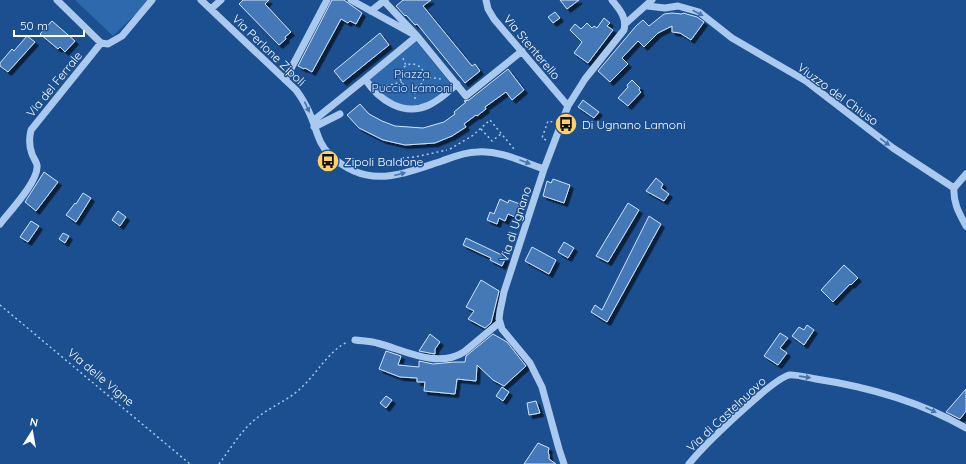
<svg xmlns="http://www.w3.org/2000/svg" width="966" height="464" font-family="Quicksand,sans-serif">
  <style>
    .green { fill: #2e69ad }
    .building { fill: #4478b7; stroke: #cfe3fa; filter: url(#shadow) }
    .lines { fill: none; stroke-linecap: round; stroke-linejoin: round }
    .path { stroke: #a9c9ee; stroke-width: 1.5; stroke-dasharray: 2 3; stroke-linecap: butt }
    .minor { stroke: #a9c9ee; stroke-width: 7 }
    .oneway { fill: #4674ac }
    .labels { text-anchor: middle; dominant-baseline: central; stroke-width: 3; stroke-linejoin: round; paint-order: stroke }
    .street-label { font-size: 12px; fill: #fff; stroke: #1b4f8f }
    .park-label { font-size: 12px; fill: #cfe3fa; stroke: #1b4f8f }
    .poi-label { font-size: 12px; fill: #fff; stroke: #1b4f8f; text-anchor: start }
  </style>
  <defs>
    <filter id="shadow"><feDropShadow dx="3.5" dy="3.5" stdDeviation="0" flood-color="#0009"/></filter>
  </defs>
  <rect width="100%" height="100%" fill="#1b4f8f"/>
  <!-- green -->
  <path class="green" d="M 75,0 L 150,0 L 113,36 Z
    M 416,41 L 452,85 C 435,99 415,113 392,102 C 383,98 375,87 368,81 Z"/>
  <!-- building -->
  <path class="building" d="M 243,0 L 269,0 L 265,4 L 291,32 L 285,37 L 286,39 L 279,45 L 239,4 Z
    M 332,0 L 344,0 L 362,13 L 356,24 L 350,21 L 348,23 L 341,19 L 312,72 L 305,68 L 304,69 L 298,66 Z
    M 403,0 L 431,0 L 423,6 L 472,66 L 475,64 L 480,71 L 465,83 L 417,24 L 415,25 L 406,15 L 405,16 L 396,6 Z
    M 560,0 L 579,0 L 567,9 Z
    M 555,12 L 560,18 L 553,23 L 548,17 Z
    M 672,13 L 682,14 L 683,13 L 697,17 L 704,22 L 691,40 L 680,33 L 672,32 L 672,26 L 658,33 L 644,47 L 638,41 L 622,58 L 628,64 L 610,82 L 598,71 L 636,26 L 643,20 L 649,26 L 664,14 Z
    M 604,18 L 610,23 L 607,26 L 613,30 L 588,63 L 574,53 L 582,42 L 570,30 L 575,24 L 581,29 L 587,23 L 592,28 L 594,26 L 597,28 Z
    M 52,21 L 75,41 L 65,52 L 60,47 L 58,49 L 40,34 Z
    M 380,33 L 389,45 L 343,82 L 334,71 Z
    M 27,36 L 35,42 L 8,72 L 0,66 L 0,63 L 12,49 L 14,51 Z
    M 508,69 L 524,90 L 512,100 L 506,92 L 485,107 L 486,109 L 477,116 L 476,115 L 464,124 L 466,127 L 452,136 L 435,143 L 405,145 L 383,140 L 359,128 L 347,115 L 360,104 L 369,114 L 382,121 L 395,126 L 423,128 L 444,122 L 455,114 L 454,112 L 466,102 L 464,101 L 469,100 Z
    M 632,80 L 640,88 L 639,90 L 641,92 L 628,106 L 618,98 L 628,87 L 627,85 Z
    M 583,100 L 599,112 L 594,118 L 578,107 Z
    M 44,172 L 58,182 L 36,211 L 25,202 Z
    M 656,178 L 663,184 L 661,188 L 669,194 L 664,201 L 646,191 Z
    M 553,179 L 570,185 L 564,203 L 543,196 L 547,181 L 551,183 Z
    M 83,193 L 91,198 L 76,222 L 66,215 L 75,203 L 76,204 Z
    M 500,199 L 508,203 L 509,200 L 520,204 L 515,217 L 508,214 L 505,221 L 499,218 L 497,224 L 487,220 L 490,212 L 494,214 Z
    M 628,203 L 639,210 L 608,262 L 596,256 Z
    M 118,211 L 126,217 L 120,226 L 112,220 Z
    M 649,216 L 661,224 L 607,322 L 591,312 L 595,305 L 602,310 Z
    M 31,221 L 39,226 L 28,242 L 20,237 Z
    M 63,233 L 69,236 L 65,243 L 59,239 Z
    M 466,238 L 506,257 L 502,266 L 490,260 L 491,258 L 463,245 Z
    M 564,242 L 574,248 L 568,258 L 558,252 Z
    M 532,247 L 556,260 L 549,274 L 525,261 Z
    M 844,265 L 858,278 L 851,285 L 850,284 L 833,302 L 821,290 Z
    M 481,280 L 499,291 L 491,323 L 485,328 L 468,319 L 474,311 L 466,307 Z
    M 807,325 L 814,330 L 804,345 L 792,336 L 799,327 L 804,330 Z
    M 780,333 L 788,338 L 780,348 L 787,353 L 778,365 L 764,356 Z
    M 430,334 L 440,342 L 435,349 L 435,354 L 419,351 Z
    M 493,334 L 507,342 L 526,366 L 504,386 L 493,380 L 477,365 L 476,381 L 457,379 L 455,394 L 424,391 L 425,382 L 417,382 L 417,378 L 400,377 L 379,369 L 386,351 L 401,356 L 398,365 L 419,367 L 419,361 L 433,364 L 455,362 L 465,362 L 466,356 Z
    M 502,387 L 509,392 L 503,401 L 496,396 Z
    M 966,389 L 966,411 L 960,419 L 946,412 Z
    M 386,396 L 392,400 L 386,408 L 380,403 Z
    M 536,401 L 540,413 L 529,415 L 527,403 Z
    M 538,443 L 549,448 L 548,453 L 549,454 L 549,459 L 556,464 L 524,464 Z"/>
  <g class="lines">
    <!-- path -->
    <path class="path" d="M 403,58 L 406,66
      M400 76a12 12 0 1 1 24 0a12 12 0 1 1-24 0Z
      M 424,77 L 442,79
      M 381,87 L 402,82
      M 415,87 L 415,101
      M 481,129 L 492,141 L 501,134
      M 546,140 L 542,138 L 548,121 L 553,122
      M 450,149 L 472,136 L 490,120 L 514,149
      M 402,158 L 415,157 L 447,150
      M 0,305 L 190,464
      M 219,464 C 231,448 242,429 258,417 C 272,406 289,400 302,387 C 318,372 327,353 347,342"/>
    <!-- minor -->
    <path class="minor" d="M 57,0 L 101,43 L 108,44 L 122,36 L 152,0
      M 201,0 L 296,90 C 303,99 308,109 312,119 C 317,132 319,144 329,154 C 367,190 399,175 442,161 C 453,157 465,152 477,152 C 501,150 522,162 544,169
      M 351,0 L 411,33
      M 383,0 L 417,36 L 466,96 L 522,51
      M 486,0 L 488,9 L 494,19 L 568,106
      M 647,6 L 665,8 L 678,6 L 699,12 L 732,38 L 806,81 L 893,148 L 954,188
      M 211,9 L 221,0
      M 371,11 L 385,0
      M 625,24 L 652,0
      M 365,79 C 379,100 403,117 429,105 C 440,100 448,92 457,84
      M 285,80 L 327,0
      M 313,121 L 365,79 L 417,36
      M 314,127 L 340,114
      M 954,188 C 953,203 959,213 966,226
      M 954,188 L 966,174
      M 0,224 C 10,211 39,181 37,165 C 36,161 33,157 32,154 C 29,146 29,138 31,130 L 101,43
      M 355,340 C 362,341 370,341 377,343 C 404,350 437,369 464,352 L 500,322
      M 564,464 L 559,449 L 542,387 L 530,363 L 502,329 L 499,319 L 500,311 L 504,292 L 544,169 L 568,106 L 585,79 L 624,30 C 627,17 619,9 612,0
      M 689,464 C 702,447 771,380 789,375 C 795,374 809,378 816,379 C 869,387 919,401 966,428"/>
  </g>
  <!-- one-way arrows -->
  <defs><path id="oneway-solid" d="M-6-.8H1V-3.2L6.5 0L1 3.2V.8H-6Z"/></defs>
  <g class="oneway">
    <use href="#oneway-solid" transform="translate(698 13) rotate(28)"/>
    <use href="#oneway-solid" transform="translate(307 107) rotate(65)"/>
    <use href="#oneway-solid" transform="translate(885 142) rotate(37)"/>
    <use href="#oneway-solid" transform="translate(525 162) rotate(21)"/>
    <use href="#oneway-solid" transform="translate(400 174) rotate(-14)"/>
    <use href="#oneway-solid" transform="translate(805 377) rotate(8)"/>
    <use href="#oneway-solid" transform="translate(931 410) rotate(25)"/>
  </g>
  <!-- icons -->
  <defs>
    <g id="bus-disc" transform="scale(1.15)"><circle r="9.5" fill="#ffd166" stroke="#1b4f8f"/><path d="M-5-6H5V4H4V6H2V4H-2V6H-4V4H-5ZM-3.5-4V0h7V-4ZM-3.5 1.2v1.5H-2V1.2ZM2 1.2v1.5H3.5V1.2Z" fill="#111"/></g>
  </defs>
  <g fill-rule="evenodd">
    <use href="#bus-disc" x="566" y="124"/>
    <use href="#bus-disc" x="328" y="161"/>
  </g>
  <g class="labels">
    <!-- street labels -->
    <g class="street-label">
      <text transform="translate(532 47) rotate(50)">Via Stenterello</text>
      <text transform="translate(269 50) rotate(44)">Via Perlone Zipoli</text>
      <text transform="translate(54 84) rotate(-51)">Via del Ferrale</text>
      <text transform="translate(838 94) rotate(36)">Viuzzo del Chiuso</text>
      <text transform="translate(515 224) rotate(-72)">Via di Ugnano</text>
      <text transform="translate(101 377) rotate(40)">Via delle Vigne</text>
      <text transform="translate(726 414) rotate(-43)">Via di Castelnuovo</text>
    </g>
    <!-- park labels -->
    <g class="park-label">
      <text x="412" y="73">Piazza<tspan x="412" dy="14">Puccio Lamoni</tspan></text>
    </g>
    <!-- poi labels -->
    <g class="poi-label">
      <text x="582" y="124">Di Ugnano Lamoni</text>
      <text x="344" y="161">Zipoli Baldone</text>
    </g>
  </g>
  <!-- north arrow -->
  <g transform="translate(32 432) rotate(11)" stroke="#1b4f8f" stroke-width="3" paint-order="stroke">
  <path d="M0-3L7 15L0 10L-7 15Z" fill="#ffffff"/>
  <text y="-6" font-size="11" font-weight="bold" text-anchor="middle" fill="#ffffff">N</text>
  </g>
  <!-- scale -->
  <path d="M14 30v6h70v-6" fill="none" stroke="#ffffff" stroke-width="2"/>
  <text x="20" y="30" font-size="12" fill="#ffffff" stroke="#1b4f8f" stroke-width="3" paint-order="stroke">50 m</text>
</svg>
